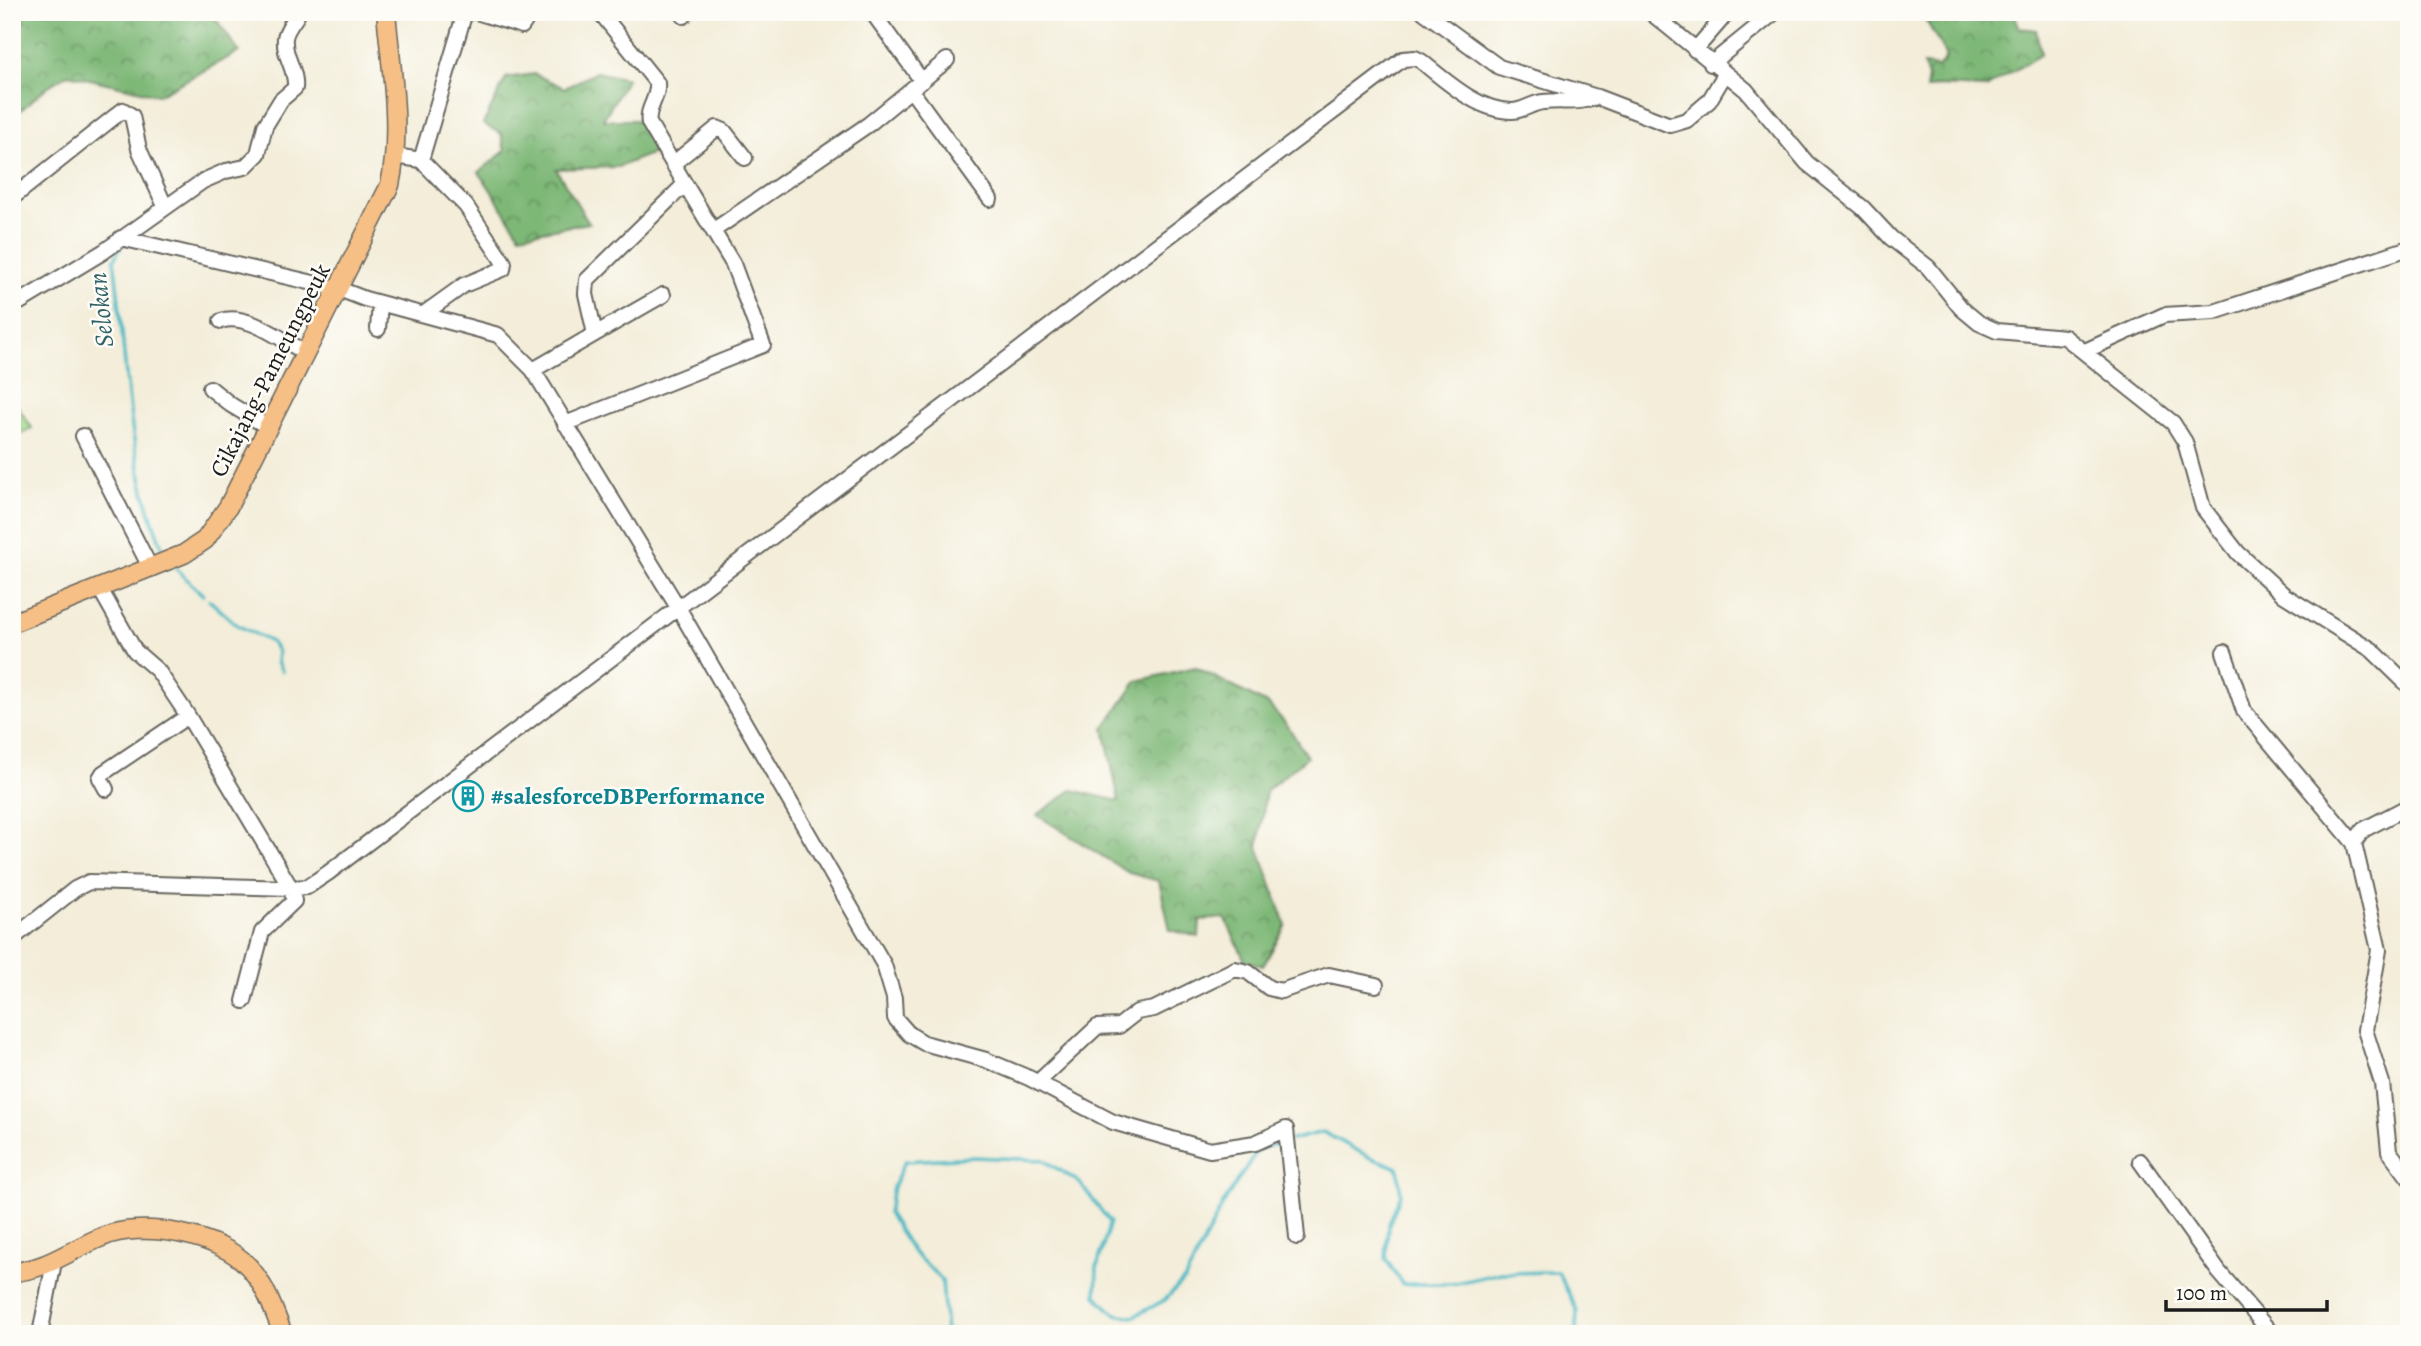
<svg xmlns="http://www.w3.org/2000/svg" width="2421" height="1346" font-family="Alegreya,serif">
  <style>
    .forest { fill: url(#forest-crowns); stroke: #4d6a4a; stroke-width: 2 }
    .park { fill: #9dd88b; stroke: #5c7a54; stroke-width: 2 }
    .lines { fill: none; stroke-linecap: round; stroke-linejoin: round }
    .stream { stroke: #4ab8c4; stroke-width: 3.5 }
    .minor-casing { stroke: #67655e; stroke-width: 18 }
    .major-casing { stroke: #67655e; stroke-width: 21 }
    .minor { stroke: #fff; stroke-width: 14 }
    .major { stroke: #f5bf86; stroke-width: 18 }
    .labels { text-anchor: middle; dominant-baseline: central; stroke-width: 5; stroke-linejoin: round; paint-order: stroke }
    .street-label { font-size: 24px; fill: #1c1c1c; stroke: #fdfcf7 }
    .culture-label { font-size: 24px; font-weight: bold; fill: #0d838f; stroke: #fdfcf7; text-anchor: start }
    .water-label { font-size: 26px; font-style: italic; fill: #316268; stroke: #fdfcf7 }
  </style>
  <defs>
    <pattern id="forest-crowns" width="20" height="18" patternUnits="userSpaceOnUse" patternTransform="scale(1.75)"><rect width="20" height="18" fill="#7eb877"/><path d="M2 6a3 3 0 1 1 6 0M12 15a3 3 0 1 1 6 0" fill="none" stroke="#669561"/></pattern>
  </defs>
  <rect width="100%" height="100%" fill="#fdfcf7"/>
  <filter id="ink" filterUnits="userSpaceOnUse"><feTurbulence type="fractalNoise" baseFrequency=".0143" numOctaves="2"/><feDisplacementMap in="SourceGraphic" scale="14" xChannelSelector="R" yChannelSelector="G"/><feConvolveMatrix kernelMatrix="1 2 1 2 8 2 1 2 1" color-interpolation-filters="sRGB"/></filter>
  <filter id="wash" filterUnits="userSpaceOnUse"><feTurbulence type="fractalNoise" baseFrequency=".00686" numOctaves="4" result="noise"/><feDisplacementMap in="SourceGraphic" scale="28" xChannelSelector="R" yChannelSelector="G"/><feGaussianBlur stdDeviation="1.57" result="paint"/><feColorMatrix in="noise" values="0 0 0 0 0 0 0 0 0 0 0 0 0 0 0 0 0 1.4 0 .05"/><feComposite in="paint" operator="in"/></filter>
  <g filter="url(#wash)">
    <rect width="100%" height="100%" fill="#f3edd9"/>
    <!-- forest -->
    <path class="forest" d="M 24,12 L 211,12 L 239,52 L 158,95 L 68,74 L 47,87 L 12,118 L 12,30 L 24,22 Z
      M 1921,12 L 2013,12 L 2020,28 L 2036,30 L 2041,54 L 1986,88 L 1936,86 L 1926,89 L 1928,77 L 1923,65 L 1938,67 L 1945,60 L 1945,53 Z
      M 596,72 L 627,79 L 603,120 L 640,120 L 656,152 L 618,167 L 556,169 L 589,223 L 520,235 L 479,172 L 505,151 L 501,134 L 483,124 L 506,78 L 534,74 L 565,88 Z
      M 1195,667 L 1269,705 L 1288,726 L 1307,757 L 1266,791 L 1258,847 L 1286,925 L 1263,966 L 1245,961 L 1225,918 L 1200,920 L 1199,937 L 1170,930 L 1159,881 L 1129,873 L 1037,815 L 1072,790 L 1119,801 L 1104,728 L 1137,681 Z"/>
    <!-- park -->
    <path class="park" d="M 12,398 L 32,428 L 15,438 L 12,433 Z"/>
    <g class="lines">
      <!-- stream -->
      <path class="stream" d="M 121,246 L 114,260 C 128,359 125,465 166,556
        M 172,565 L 203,595
        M 209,600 L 237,625 L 271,642 L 278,652 L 277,662 L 282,671
        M 1291,1140 L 1323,1132 L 1369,1157 L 1398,1168 L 1401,1194 L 1388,1226 L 1386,1259 L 1402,1284 L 1452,1284 L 1501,1273 L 1558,1272 L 1577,1311 L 1576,1334
        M 946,1334 L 942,1280 L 912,1251 L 888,1213 L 893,1187 L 905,1161 L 973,1157 L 1043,1160 L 1079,1182 L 1110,1222 L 1097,1267 L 1096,1296 L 1115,1314 L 1133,1317 L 1165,1300 L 1185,1279 L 1223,1204 L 1258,1149 L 1284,1142"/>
    </g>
  </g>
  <g filter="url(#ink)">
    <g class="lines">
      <!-- minor casing -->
      <g class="minor-casing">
        <path id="minor" d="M 476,12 L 522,26 L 531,12
          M 600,12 L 657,83 C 659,98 646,108 649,123 L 685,184
          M 682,12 L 684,16
          M 872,12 L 922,81
          M 1424,12 L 1499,67 L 1597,97 L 1670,125 L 1687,120 L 1709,101 L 1725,74
          M 1650,12 L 1746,90 L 1807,163 L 1863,208 L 1891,238 L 1928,267 L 1961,308 L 1979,323 L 1997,331 L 2065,337 L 2173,423 L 2185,442 L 2203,508 L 2238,553 L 2284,595 L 2372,650 L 2409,686
          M 1695,50 L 1728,12
          M 1711,64 L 1775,12
          M 911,90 L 990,199
          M 395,156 L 421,160 L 466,206 L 504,263 L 503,269 L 464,285 L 425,313
          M 421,160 L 465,12
          M 674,163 L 717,128 L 724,131 L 745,158
          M 12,198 L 123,110 L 132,116 L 139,149 L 165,206
          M 714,230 L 869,124 L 947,60
          M 121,238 L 339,289 L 365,299 L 498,335 L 533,370 L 679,609 L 884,965 L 894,998 L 895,1018 L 909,1034 L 924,1043 L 986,1060 L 1029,1078 L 1113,1122 L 1210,1150 L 1255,1143 L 1286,1129 L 1297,1237
          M 20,302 L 103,252 L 203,181 L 226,171 L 245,167 L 258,154 L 265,126 L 281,100 L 295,88 C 297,69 283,57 285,38 C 286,29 295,20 299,12
          M 221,321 C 247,312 283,341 306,353
          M 378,329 L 380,303
          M 595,334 L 663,295
          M 2085,351 L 2164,315 L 2214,312 L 2409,248
          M 533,370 L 595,334 L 586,294 L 587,280 L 685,184 L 733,264 L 763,345 L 565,424
          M 210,388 L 231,405 L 268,427
          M 83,436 L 151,569
          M 100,589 L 135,651 L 158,671 L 188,716 L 291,888 L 294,901 L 262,932 L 244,1001
          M 2224,652 L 2244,711 L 2354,843
          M 106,789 L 100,778 L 103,773 L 188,716
          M 2409,806 L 2363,830 L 2354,843 L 2379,950 L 2365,1030 L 2382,1083 L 2389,1151 L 2409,1178
          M 12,939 L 75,889 L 89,882 L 291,888 L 307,887 L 328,873 L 1403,59 L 1415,58 L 1421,61 C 1446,81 1478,111 1512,111 C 1523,111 1532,103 1543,102 C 1563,100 1579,104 1597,97
          M 1038,1082 L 1097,1027 L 1119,1026 L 1137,1012 L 1154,1009 L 1235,969 L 1248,972 L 1269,988 L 1281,991 L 1329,975 L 1376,985
          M 2140,1161 L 2219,1272 L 2272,1334
          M 40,1334 L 54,1262"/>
      </g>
      <!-- major casing -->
      <g class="major-casing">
        <path id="major" d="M 12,623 L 184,554 L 205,540 L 228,507 L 390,185 C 402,129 391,68 386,12
          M 12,1272 C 47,1270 71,1249 102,1237 C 141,1220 220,1234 249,1267 C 266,1286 274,1311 283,1334"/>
      </g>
      <!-- minor -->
      <use href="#minor" class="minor"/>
      <!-- major -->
      <use href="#major" class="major"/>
    </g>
  </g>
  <!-- icons -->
  <defs>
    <g id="building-ring" transform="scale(1.575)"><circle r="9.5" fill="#fdfcf7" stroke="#0f9aa8" stroke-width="1.5"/><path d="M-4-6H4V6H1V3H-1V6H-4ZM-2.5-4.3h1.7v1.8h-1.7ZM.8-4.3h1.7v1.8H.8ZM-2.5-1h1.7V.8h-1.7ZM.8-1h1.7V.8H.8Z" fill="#0f9aa8"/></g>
  </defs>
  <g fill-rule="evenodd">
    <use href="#building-ring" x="468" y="796"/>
  </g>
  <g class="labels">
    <!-- street labels -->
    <g class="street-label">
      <text transform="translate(270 370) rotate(-63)">Cikajang-Pameungpeuk</text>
    </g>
    <!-- culture labels -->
    <g class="culture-label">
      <text x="491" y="796">#salesforceDBPerformance</text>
    </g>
    <!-- water labels -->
    <g class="water-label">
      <text transform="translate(101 310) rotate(-96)">Selokan</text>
    </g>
  </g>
  <!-- margin -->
  <rect width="2421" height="1346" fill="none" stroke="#fdfcf7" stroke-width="42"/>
  <!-- scale -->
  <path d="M2166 1300v10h161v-10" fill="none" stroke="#1c1c1c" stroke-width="3.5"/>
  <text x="2176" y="1300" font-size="21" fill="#1c1c1c" stroke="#fdfcf7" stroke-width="5" paint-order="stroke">100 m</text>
</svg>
